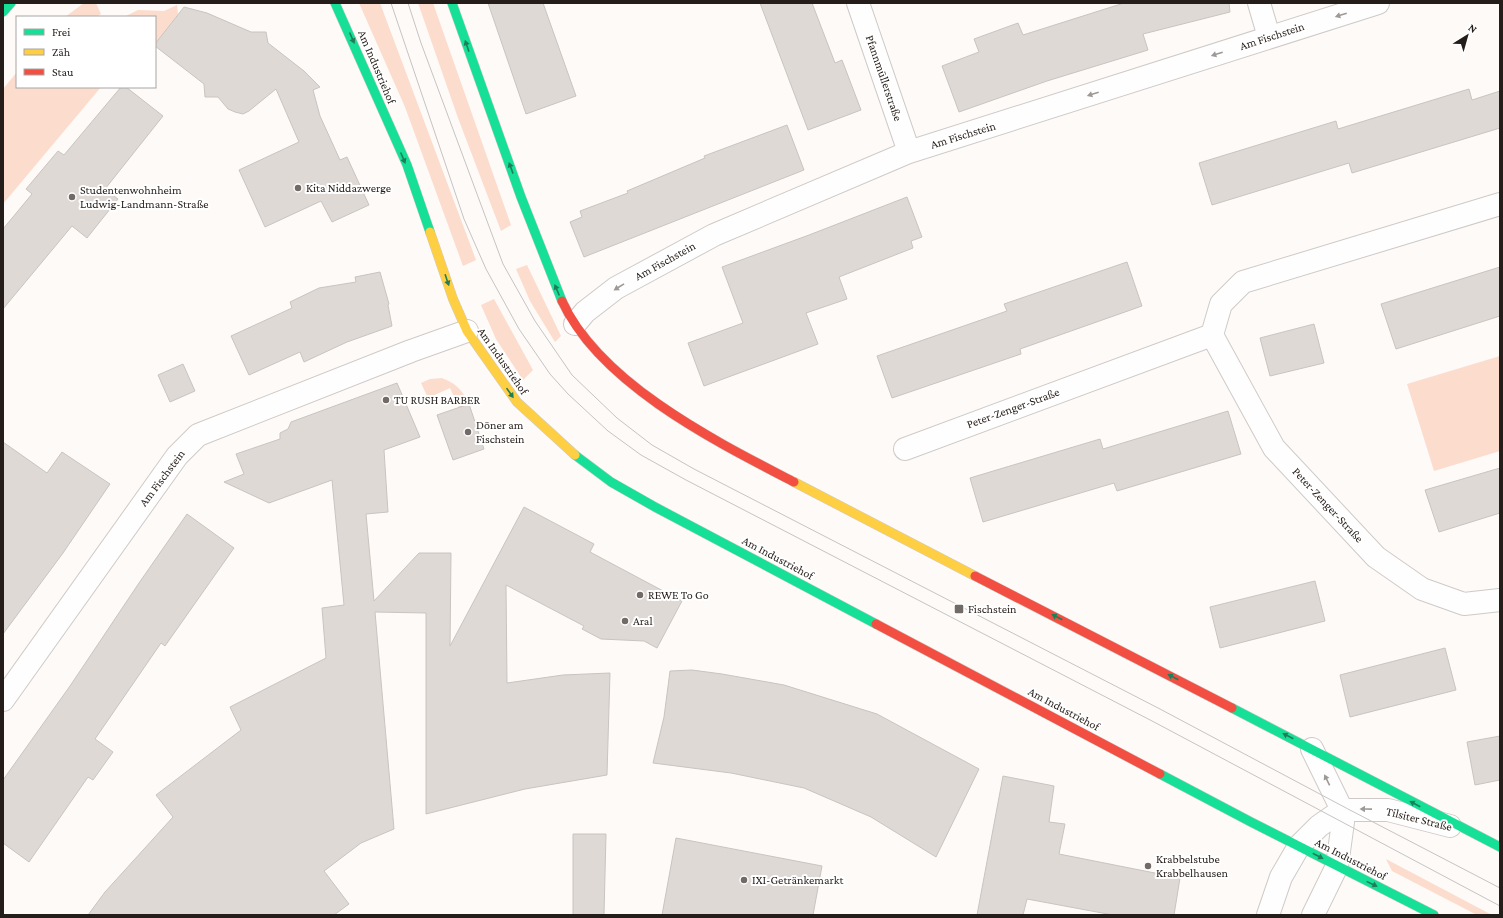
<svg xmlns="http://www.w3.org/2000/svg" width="1503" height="918" font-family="'Crimson Pro',serif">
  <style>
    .green { fill: #fcdccd }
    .building { fill: #dfd9d6; stroke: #c9c4c0 }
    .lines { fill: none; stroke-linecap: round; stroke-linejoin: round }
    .street-casing { stroke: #cfcac7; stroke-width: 24 }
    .fast-casing { stroke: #cfcac7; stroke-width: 10 }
    .slow-casing { stroke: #cfcac7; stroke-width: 10 }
    .jam-casing { stroke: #cfcac7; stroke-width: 10 }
    .street { stroke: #fffefe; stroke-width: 22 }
    .fast { stroke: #16e098; stroke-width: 9 }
    .slow { stroke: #ffcf43; stroke-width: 9 }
    .jam { stroke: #f24e42; stroke-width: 9 }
    .tram { stroke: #c6c4c3; stroke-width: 1 }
    .oneway { fill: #9d9997 }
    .oneway2 { fill: #1e7e58 }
    .poi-dot { fill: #716a67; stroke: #fff; stroke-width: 1.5 }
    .labels { text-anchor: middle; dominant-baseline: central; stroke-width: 4; stroke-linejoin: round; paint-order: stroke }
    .street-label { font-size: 12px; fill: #251d19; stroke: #fff }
    .poi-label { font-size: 12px; fill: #251d19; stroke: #fff; text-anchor: start }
  </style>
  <rect width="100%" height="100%" fill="#fdfaf8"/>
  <!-- green -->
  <path class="green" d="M 84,3 L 96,3 L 101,14 L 96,17 L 65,17 Z
    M 359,3 L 380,3 L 476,260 L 463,266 L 405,107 Z
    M 418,3 L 433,3 L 511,225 L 501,231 L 458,118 Z
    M 177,5 L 178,14 L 155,44 L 155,17 L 124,17 L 138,10 L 164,11 Z
    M 17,72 L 17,87 L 101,87 L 3,204 L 3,89 Z
    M 527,265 L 561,336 L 555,342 L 530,301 L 516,269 Z
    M 494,299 L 533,370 L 523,380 L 496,339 L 481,305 Z
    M 1500,356 L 1500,451 L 1434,471 L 1407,384 Z
    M 442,378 C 457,384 462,390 469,404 L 459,408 L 450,388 L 428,398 L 421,383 L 430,379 Z
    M 1386,859 L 1492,915 L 1477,915 L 1392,871 Z"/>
  <!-- building -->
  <path class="building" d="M 488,3 L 543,3 L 576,96 L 526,114 Z
    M 760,3 L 812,3 L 835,63 L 842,60 L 861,110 L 808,130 Z
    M 1124,3 L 1229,3 L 1230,12 L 1143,34 L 1148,50 L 1047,81 L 959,112 L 942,66 L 979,52 L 974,39 L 1018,23 L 1023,35 Z
    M 184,7 L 207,13 L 251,32 L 266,32 L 268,43 L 304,71 L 320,87 L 313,90 L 320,116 L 340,160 L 347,157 L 369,205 L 332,222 L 321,201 L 265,227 L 239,170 L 299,142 L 276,89 L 249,111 L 243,114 L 235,112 L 228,109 L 218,97 L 205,97 L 204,84 L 155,46 L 155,44 Z
    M 121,87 L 126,87 L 163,116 L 105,189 L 118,199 L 87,238 L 72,226 L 3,309 L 3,229 L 32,194 L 26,189 L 58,151 L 64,155 Z
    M 1469,89 L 1472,100 L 1500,91 L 1500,128 L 1352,173 L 1349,163 L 1212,205 L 1199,163 L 1336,121 L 1338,129 Z
    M 787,125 L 804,170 L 584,257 L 570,222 L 582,217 L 580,211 L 628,193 L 627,191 L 705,158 L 704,156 Z
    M 907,197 L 922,237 L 911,241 L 913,248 L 839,277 L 847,299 L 806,313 L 818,344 L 704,386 L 688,343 L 743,323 L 722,267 L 809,235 Z
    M 1127,262 L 1142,306 L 1020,349 L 1021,354 L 892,398 L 877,356 L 1007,311 L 1004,304 Z
    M 1500,267 L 1500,316 L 1396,349 L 1381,304 Z
    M 380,272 L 389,304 L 388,305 L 392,326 L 347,342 L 304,362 L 300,352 L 249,375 L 231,336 L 292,308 L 290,302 L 319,288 L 356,282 L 355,277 Z
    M 1314,324 L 1324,363 L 1270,376 L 1260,338 Z
    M 183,364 L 195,391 L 170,402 L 158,375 Z
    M 397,383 L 420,437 L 384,450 L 388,512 L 366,514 L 374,601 L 419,553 L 451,553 L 450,646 L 524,507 L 594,544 L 590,552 L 682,601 L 657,648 L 644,641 L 601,639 L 582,629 L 584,626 L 506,585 L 507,683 L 563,675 L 610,673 L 607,775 L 525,789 L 426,814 L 426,613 L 375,612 L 394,829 L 361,843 L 324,871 L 349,904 L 334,915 L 88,915 L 105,892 L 173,817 L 156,795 L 241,730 L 230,707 L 326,658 L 322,608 L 344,605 L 332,480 L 269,503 L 224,482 L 244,474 L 236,454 L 280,439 L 280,433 L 288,429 L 291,422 Z
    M 469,404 L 484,449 L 453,460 L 437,415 Z
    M 1228,411 L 1241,454 L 1117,491 L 1114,483 L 983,522 L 970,478 L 1100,439 L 1103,449 Z
    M 3,442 L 47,473 L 62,452 L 110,484 L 63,553 L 3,634 Z
    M 1500,468 L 1500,513 L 1439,532 L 1425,490 Z
    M 187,514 L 234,548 L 165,646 L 161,643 L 95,739 L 113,752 L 93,780 L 88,777 L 29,862 L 3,843 L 3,780 L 70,686 L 139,583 Z
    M 1315,581 L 1325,621 L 1220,648 L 1210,607 Z
    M 1445,648 L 1456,690 L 1350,717 L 1340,675 Z
    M 692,670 L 722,674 L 784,685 L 877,714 L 979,769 L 936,857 L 871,817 L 804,788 L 731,773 L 653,763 L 664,717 L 670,671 Z
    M 1500,736 L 1500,780 L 1475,785 L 1467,742 Z
    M 1003,776 L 1054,786 L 1049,822 L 1065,824 L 1059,854 L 1180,878 L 1174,915 L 1113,915 L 1027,899 L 1023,915 L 977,915 Z
    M 573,834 L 606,834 L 604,915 L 573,915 Z
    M 676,838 L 822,866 L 813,915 L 662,915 Z"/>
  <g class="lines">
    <!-- street casing -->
    <g class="street-casing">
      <path id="street" d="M 858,3 L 909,152
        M 1259,3 L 1269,37
        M 575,324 L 585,312 L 616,288 L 714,235 L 909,152 L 1378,3
        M 1212,335 L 1274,448 L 1376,557 L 1422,589 L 1464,604 L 1500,600
        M 905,449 L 1212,335 L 1221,304 L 1243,282 L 1500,204
        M 3,700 L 177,456 L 198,435 L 411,351 L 467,331
        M 1312,749 L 1342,810 L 1343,822 L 1337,866 L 1313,915
        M 1268,915 L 1281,877 L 1299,846 L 1319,826 L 1342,810 L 1388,810 L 1450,826"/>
    </g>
    <!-- fast casing -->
    <g class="fast-casing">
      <path id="fast" d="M 335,3 L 407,165 L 430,232
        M 452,3 L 521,197 L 562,301
        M 3,12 L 11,3
        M 575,455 L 611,482 L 655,507 L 876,624
        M 1232,708 L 1500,847
        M 1160,774 L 1251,822 L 1434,915"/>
    </g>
    <!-- slow casing -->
    <g class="slow-casing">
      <path id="slow" d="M 430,232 L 453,299 L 467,331 L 517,402 L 575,455
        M 794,482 L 975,576"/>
    </g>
    <!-- jam casing -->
    <g class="jam-casing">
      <path id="jam" d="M 562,301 C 600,384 717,442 794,482
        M 975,576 L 1232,708
        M 876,624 L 1160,774"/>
    </g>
    <!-- street -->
    <use href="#street" class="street"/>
    <!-- fast -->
    <use href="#fast" class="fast"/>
    <!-- slow -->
    <use href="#slow" class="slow"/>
    <!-- jam -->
    <use href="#jam" class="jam"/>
    <!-- tram -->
    <path class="tram" d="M 391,3 L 464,219 L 486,269 L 519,329 L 550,374 L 568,394 L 608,431 L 641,455 L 686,480 L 1154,722 L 1500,906
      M 408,3 L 421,43 L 503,264 L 535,321 L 572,375 L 617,418 L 652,445 L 694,469 L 1160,709 L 1348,809 L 1500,888"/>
  </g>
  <!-- one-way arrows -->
  <defs><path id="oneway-solid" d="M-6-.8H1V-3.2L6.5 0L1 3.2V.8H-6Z"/></defs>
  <g class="oneway">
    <use href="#oneway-solid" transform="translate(1341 15) rotate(163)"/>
    <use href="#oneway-solid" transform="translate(1217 54) rotate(162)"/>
    <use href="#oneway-solid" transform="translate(1093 94) rotate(162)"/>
    <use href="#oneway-solid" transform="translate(619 287) rotate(148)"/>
    <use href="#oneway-solid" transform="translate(1327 780) rotate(-116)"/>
    <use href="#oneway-solid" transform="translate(1366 809) rotate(-179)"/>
  </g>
  <g class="oneway2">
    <use href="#oneway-solid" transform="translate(352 38) rotate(66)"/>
    <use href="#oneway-solid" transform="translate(467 46) rotate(-109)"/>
    <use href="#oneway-solid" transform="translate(403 158) rotate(67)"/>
    <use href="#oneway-solid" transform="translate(511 168) rotate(-110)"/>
    <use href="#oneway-solid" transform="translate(447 280) rotate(71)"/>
    <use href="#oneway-solid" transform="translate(557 290) rotate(-113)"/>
    <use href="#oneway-solid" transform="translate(510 393) rotate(55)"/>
    <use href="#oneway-solid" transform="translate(1057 617) rotate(-153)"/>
    <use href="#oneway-solid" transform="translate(1173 677) rotate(-153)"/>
    <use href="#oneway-solid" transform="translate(1288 736) rotate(-153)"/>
    <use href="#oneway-solid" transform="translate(1415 804) rotate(-152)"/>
    <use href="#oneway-solid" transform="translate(1318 856) rotate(28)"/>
    <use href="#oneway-solid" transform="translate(1372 884) rotate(26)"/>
  </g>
  <!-- markers -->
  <g class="poi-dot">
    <circle cx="298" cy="188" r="4"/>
    <circle cx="72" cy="197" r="4"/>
    <circle cx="386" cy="400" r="4"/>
    <circle cx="468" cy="432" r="4"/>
    <circle cx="640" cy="595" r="4"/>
    <rect x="954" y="604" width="10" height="10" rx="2"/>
    <circle cx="625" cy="621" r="4"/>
    <circle cx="1148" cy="866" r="4"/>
    <circle cx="744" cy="880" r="4"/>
  </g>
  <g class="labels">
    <!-- street labels -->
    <g class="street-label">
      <text transform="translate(1272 36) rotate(-18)">Am Fischstein</text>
      <text transform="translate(377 67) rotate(67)">Am Industriehof</text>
      <text transform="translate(884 78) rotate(71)">Pfannmüllerstraße</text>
      <text transform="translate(963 135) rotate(-17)">Am Fischstein</text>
      <text transform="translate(665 261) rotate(-29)">Am Fischstein</text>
      <text transform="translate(503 361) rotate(55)">Am Industriehof</text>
      <text transform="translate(1013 408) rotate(-20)">Peter-Zenger-Straße</text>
      <text transform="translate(162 478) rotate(-53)">Am Fischstein</text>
      <text transform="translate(1328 505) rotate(47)">Peter-Zenger-Straße</text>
      <text transform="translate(778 558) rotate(28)">Am Industriehof</text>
      <text transform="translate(1064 709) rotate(28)">Am Industriehof</text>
      <text transform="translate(1419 819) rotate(14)">Tilsiter Straße</text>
      <text transform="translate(1351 859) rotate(27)">Am Industriehof</text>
    </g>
    <!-- poi labels -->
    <g class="poi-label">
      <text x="306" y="188">Kita Niddazwerge</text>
      <text x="80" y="190">Studentenwohnheim<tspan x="80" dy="14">Ludwig-Landmann-Straße</tspan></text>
      <text x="394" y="400">TU RUSH BARBER</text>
      <text x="476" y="425">Döner am<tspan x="476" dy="14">Fischstein</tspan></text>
      <text x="648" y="595">REWE To Go</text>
      <text x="968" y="609">Fischstein</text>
      <text x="633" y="621">Aral</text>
      <text x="1156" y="859">Krabbelstube<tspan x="1156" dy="14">Krabbelhausen</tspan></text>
      <text x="752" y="880">IXI-Getränkemarkt</text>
    </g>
  </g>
  <!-- border -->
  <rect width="1503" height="918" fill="none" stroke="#251d19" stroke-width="8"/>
  <!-- legend -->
  <rect x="16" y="16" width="140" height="72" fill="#ffffff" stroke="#a8a5a3"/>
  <rect x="24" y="29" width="20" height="6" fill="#16e098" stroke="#a8a5a3"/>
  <text x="52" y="36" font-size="12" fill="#251d19">Frei</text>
  <rect x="24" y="49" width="20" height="6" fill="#ffcf43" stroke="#a8a5a3"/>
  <text x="52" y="56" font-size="12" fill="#251d19">Zäh</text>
  <rect x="24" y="69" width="20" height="6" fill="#f24e42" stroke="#a8a5a3"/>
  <text x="52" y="76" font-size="12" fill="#251d19">Stau</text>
  <!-- north arrow -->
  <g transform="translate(1467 36) rotate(37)" stroke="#ffffff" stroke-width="3" paint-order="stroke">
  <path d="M0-3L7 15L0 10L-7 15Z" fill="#251d19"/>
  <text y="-6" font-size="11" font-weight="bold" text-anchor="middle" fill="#251d19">N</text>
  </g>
</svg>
